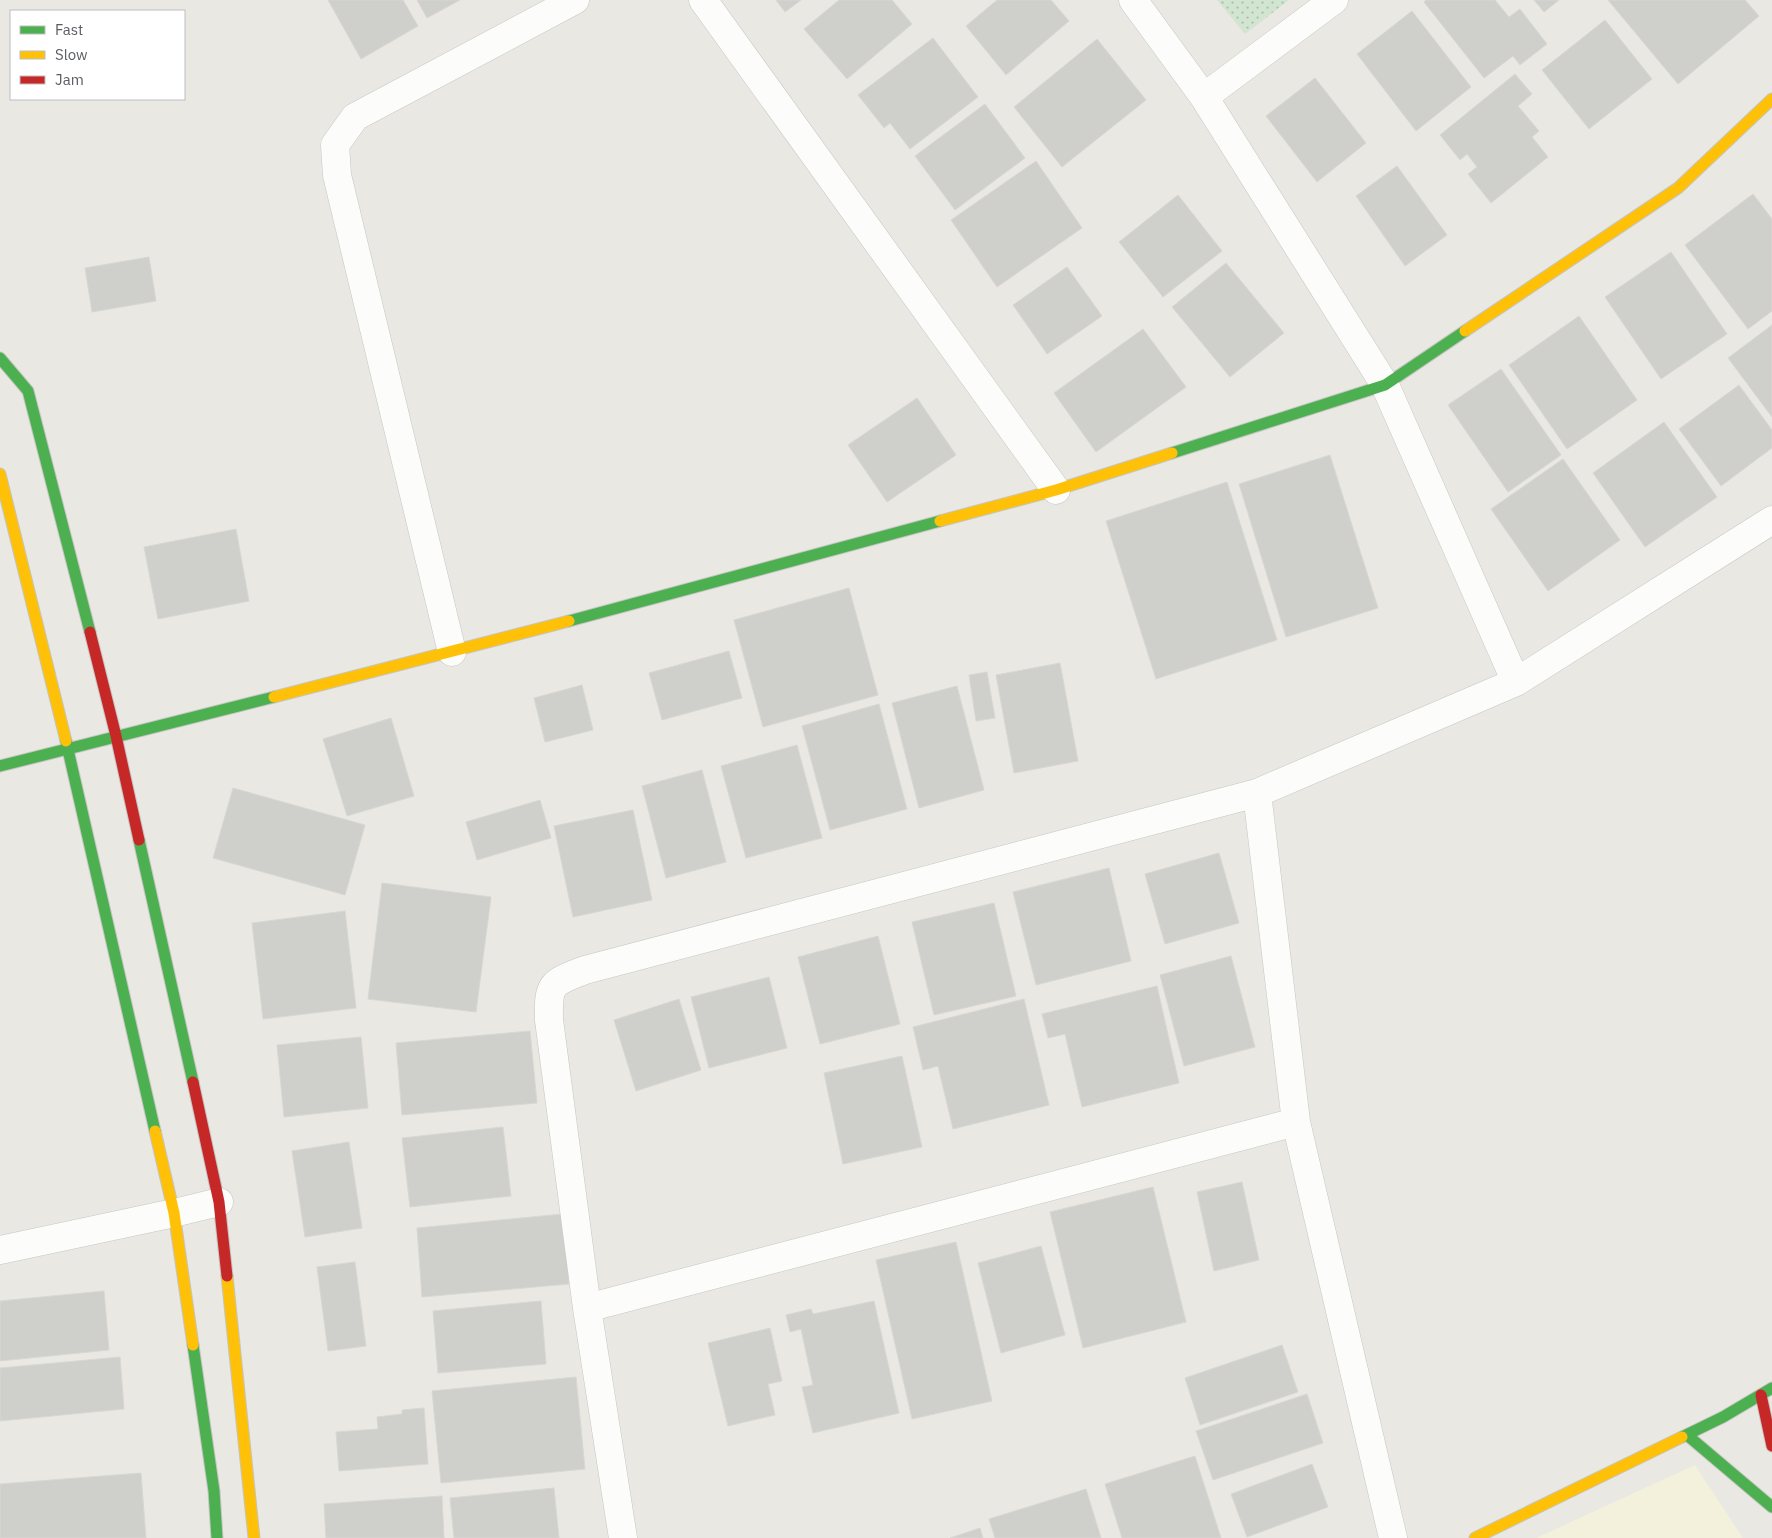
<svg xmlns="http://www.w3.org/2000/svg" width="1772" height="1538" font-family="'IBM Plex Sans',sans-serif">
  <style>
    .commercial { fill: #f3f0dc }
    .grass { fill: url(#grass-dots) }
    .building { fill: #cfcfcc; stroke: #d8d7d2 }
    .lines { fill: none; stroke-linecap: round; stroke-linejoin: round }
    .street-casing { stroke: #c6c6c5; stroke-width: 29 }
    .fast-casing { stroke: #c5c5c3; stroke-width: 13 }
    .slow-casing { stroke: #c5c5c3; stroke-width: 13 }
    .jam-casing { stroke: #c5c5c3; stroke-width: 13 }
    .street { stroke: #fcfcfb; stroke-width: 28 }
    .fast { stroke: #4caf50; stroke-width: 11 }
    .slow { stroke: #ffc107; stroke-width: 11 }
    .jam { stroke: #c62828; stroke-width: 11 }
  </style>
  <defs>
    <pattern id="grass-dots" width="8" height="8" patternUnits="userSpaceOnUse" patternTransform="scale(1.25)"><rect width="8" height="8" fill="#d1e5d1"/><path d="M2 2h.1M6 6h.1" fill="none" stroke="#adbdad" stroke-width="1.8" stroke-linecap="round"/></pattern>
  </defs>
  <rect width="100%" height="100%" fill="#e9e8e3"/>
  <!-- commercial -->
  <path class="commercial" d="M 1695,1465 L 1743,1538 L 1536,1538 Z"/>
  <!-- grass -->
  <path class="grass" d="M 1217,0 L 1289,0 L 1245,34 Z"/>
  <!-- building -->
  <path class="building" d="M 328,0 L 403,0 L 418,26 L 361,59 Z
    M 417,0 L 460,0 L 427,18 Z
    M 776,0 L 801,0 L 785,12 Z
    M 839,0 L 892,0 L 912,24 L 847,79 L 804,29 Z
    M 997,0 L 1051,0 L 1069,21 L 1006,75 L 966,26 Z
    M 1426,0 L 1495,0 L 1509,17 L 1520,9 L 1547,44 L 1520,65 L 1513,56 L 1484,78 L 1424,2 Z
    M 1534,0 L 1559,0 L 1544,12 Z
    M 1608,0 L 1745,0 L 1759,16 L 1678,84 Z
    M 1412,11 L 1471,87 L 1416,131 L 1357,54 Z
    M 1605,20 L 1652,79 L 1589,129 L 1542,70 Z
    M 933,38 L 978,97 L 910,149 L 890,123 L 884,128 L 858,95 Z
    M 1097,39 L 1146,100 L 1062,167 L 1014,107 Z
    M 1515,74 L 1532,94 L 1518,106 L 1539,131 L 1532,137 L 1548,157 L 1491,203 L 1468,174 L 1477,167 L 1467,154 L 1460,160 L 1440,135 Z
    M 1315,78 L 1366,143 L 1317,182 L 1266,116 Z
    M 985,104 L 1025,158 L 955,210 L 915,156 Z
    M 1036,161 L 1082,228 L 997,287 L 951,220 Z
    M 1397,166 L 1447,235 L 1405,266 L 1356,196 Z
    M 1753,194 L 1772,219 L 1772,311 L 1748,329 L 1685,245 Z
    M 1178,195 L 1222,251 L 1163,297 L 1119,242 Z
    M 1671,252 L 1727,334 L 1661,379 L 1605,297 Z
    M 149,257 L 156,301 L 92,312 L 85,268 Z
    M 1226,263 L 1284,333 L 1230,377 L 1172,307 Z
    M 1067,267 L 1102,316 L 1047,354 L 1013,305 Z
    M 1579,316 L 1637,400 L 1567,449 L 1509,365 Z
    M 1772,325 L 1772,417 L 1728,358 Z
    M 1143,329 L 1186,387 L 1096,452 L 1054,393 Z
    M 1501,369 L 1561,455 L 1508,492 L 1448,405 Z
    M 1739,385 L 1772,430 L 1772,448 L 1721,486 L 1679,429 Z
    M 917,398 L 956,455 L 887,502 L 848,445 Z
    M 1664,422 L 1717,497 L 1645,547 L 1593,473 Z
    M 1330,455 L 1378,608 L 1286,637 L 1239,484 Z
    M 1563,459 L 1620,540 L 1548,591 L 1491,509 Z
    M 1227,482 L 1277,640 L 1156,679 L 1106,521 Z
    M 236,529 L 249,601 L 158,619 L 144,547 Z
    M 849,588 L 878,695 L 763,727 L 734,620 Z
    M 729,651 L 742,698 L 662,720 L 649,673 Z
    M 1060,663 L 1078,761 L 1014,773 L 996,675 Z
    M 987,672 L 995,718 L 976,721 L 969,675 Z
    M 582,685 L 593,730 L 545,742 L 534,698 Z
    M 957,686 L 984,790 L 919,808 L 892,703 Z
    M 879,704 L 907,809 L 830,830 L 802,726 Z
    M 391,718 L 414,796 L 347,816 L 323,739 Z
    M 797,745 L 822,838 L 746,858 L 721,766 Z
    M 702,770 L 726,862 L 666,878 L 642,786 Z
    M 233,788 L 365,825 L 345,895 L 213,858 Z
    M 540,800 L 551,838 L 477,860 L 466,822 Z
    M 633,810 L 652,900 L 573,917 L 554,826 Z
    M 1219,853 L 1239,923 L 1165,944 L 1145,874 Z
    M 1109,868 L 1131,961 L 1036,985 L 1013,892 Z
    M 382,883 L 491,897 L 476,1012 L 368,999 Z
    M 994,903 L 1016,996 L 934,1015 L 912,922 Z
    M 345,911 L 356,1008 L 263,1019 L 252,923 Z
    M 878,936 L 900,1024 L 820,1044 L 798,957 Z
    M 1231,956 L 1255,1047 L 1184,1066 L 1160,975 Z
    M 769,977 L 787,1048 L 709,1068 L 691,997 Z
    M 1157,986 L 1179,1083 L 1082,1107 L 1065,1034 L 1048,1038 L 1042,1014 Z
    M 679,999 L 701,1070 L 636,1091 L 614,1020 Z
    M 1024,999 L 1049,1105 L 953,1129 L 938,1066 L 923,1070 L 913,1027 Z
    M 530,1031 L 537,1103 L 402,1115 L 396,1043 Z
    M 361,1037 L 368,1108 L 284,1117 L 277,1045 Z
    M 902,1056 L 922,1147 L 843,1164 L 824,1073 Z
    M 503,1127 L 511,1196 L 410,1207 L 402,1138 Z
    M 349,1142 L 362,1228 L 305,1237 L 292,1151 Z
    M 1242,1182 L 1259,1260 L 1214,1271 L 1197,1192 Z
    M 1153,1187 L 1186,1322 L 1083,1348 L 1050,1212 Z
    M 563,1214 L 569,1284 L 422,1297 L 417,1228 Z
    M 956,1242 L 992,1401 L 912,1419 L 876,1260 Z
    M 1041,1246 L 1065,1335 L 1001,1353 L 978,1263 Z
    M 355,1262 L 366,1346 L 328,1351 L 317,1267 Z
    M 104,1291 L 109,1350 L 0,1361 L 0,1301 Z
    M 541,1301 L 546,1364 L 438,1373 L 433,1311 Z
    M 874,1301 L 899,1413 L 813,1433 L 802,1387 L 813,1385 L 801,1329 L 790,1332 L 786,1315 L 811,1309 L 813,1314 Z
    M 770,1328 L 782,1381 L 768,1384 L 775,1415 L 728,1426 L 708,1343 Z
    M 1282,1345 L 1298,1392 L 1200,1425 L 1185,1378 Z
    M 120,1357 L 124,1409 L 0,1421 L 0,1368 Z
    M 576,1377 L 585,1469 L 441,1483 L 432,1391 Z
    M 1307,1394 L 1323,1443 L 1213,1480 L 1196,1431 Z
    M 424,1408 L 428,1464 L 339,1471 L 336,1432 L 378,1429 L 377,1417 L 402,1414 L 402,1410 Z
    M 1195,1456 L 1221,1538 L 1122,1538 L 1105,1484 Z
    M 1312,1464 L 1328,1507 L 1247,1537 L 1231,1494 Z
    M 141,1473 L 146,1538 L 0,1538 L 0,1484 Z
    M 554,1488 L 559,1538 L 454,1538 L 450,1498 Z
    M 1086,1489 L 1101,1538 L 995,1538 L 989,1519 Z
    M 442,1496 L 444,1538 L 326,1538 L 324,1504 Z
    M 980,1528 L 983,1538 L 950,1538 Z"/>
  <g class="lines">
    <!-- street casing -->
    <g class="street-casing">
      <path id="street" d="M 703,0 L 1056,490
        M 1133,0 L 1204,97 L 1385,385 L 1516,682
        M 1204,97 L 1334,0
        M 452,652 L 337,175 L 335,145 L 355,117 L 575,0
        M 1257,793 L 1296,1122 L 1393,1538
        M 0,1250 L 174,1213 L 219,1202
        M 587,1308 L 1296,1122
        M 623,1538 L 587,1308 L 549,1020 C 548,983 551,983 585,970 L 1257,793 L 1516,682 L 1772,520"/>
    </g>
    <!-- fast casing -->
    <g class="fast-casing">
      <path id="fast" d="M 0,358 L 28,391 L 90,632
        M 1172,453 L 1385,385 L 1465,331
        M 569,621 L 940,521
        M 66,741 L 155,1131
        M 0,766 L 274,697
        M 139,840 L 193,1082
        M 193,1345 L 214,1491 L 217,1538
        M 1687,1435 L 1772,1507
        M 1682,1437 L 1723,1417 L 1772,1388"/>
    </g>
    <!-- slow casing -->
    <g class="slow-casing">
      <path id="slow" d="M 1465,331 L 1678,188 L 1772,99
        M 0,474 L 66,741
        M 940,521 L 1056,490 L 1172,453
        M 274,697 L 569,621
        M 155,1131 L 174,1213 L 193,1345
        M 227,1276 L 254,1538
        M 1475,1538 L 1682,1437"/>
    </g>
    <!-- jam casing -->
    <g class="jam-casing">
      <path id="jam" d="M 90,632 L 116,736 L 139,840
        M 193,1082 L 219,1202 L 227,1276
        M 1761,1395 L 1772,1446"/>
    </g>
    <!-- street -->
    <use href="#street" class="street"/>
    <!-- fast -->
    <use href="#fast" class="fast"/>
    <!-- slow -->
    <use href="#slow" class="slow"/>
    <!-- jam -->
    <use href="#jam" class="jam"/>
  </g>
  <!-- legend -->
  <rect x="10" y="10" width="175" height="90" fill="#ffffff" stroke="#bdbec0"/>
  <rect x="20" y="26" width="25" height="8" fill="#4caf50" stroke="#bdbec0"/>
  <text x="55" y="35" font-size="15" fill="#595c61">Fast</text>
  <rect x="20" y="51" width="25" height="8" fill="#ffc107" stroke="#bdbec0"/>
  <text x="55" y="60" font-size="15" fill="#595c61">Slow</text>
  <rect x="20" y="76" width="25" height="8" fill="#c62828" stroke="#bdbec0"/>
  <text x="55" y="85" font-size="15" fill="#595c61">Jam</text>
</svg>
